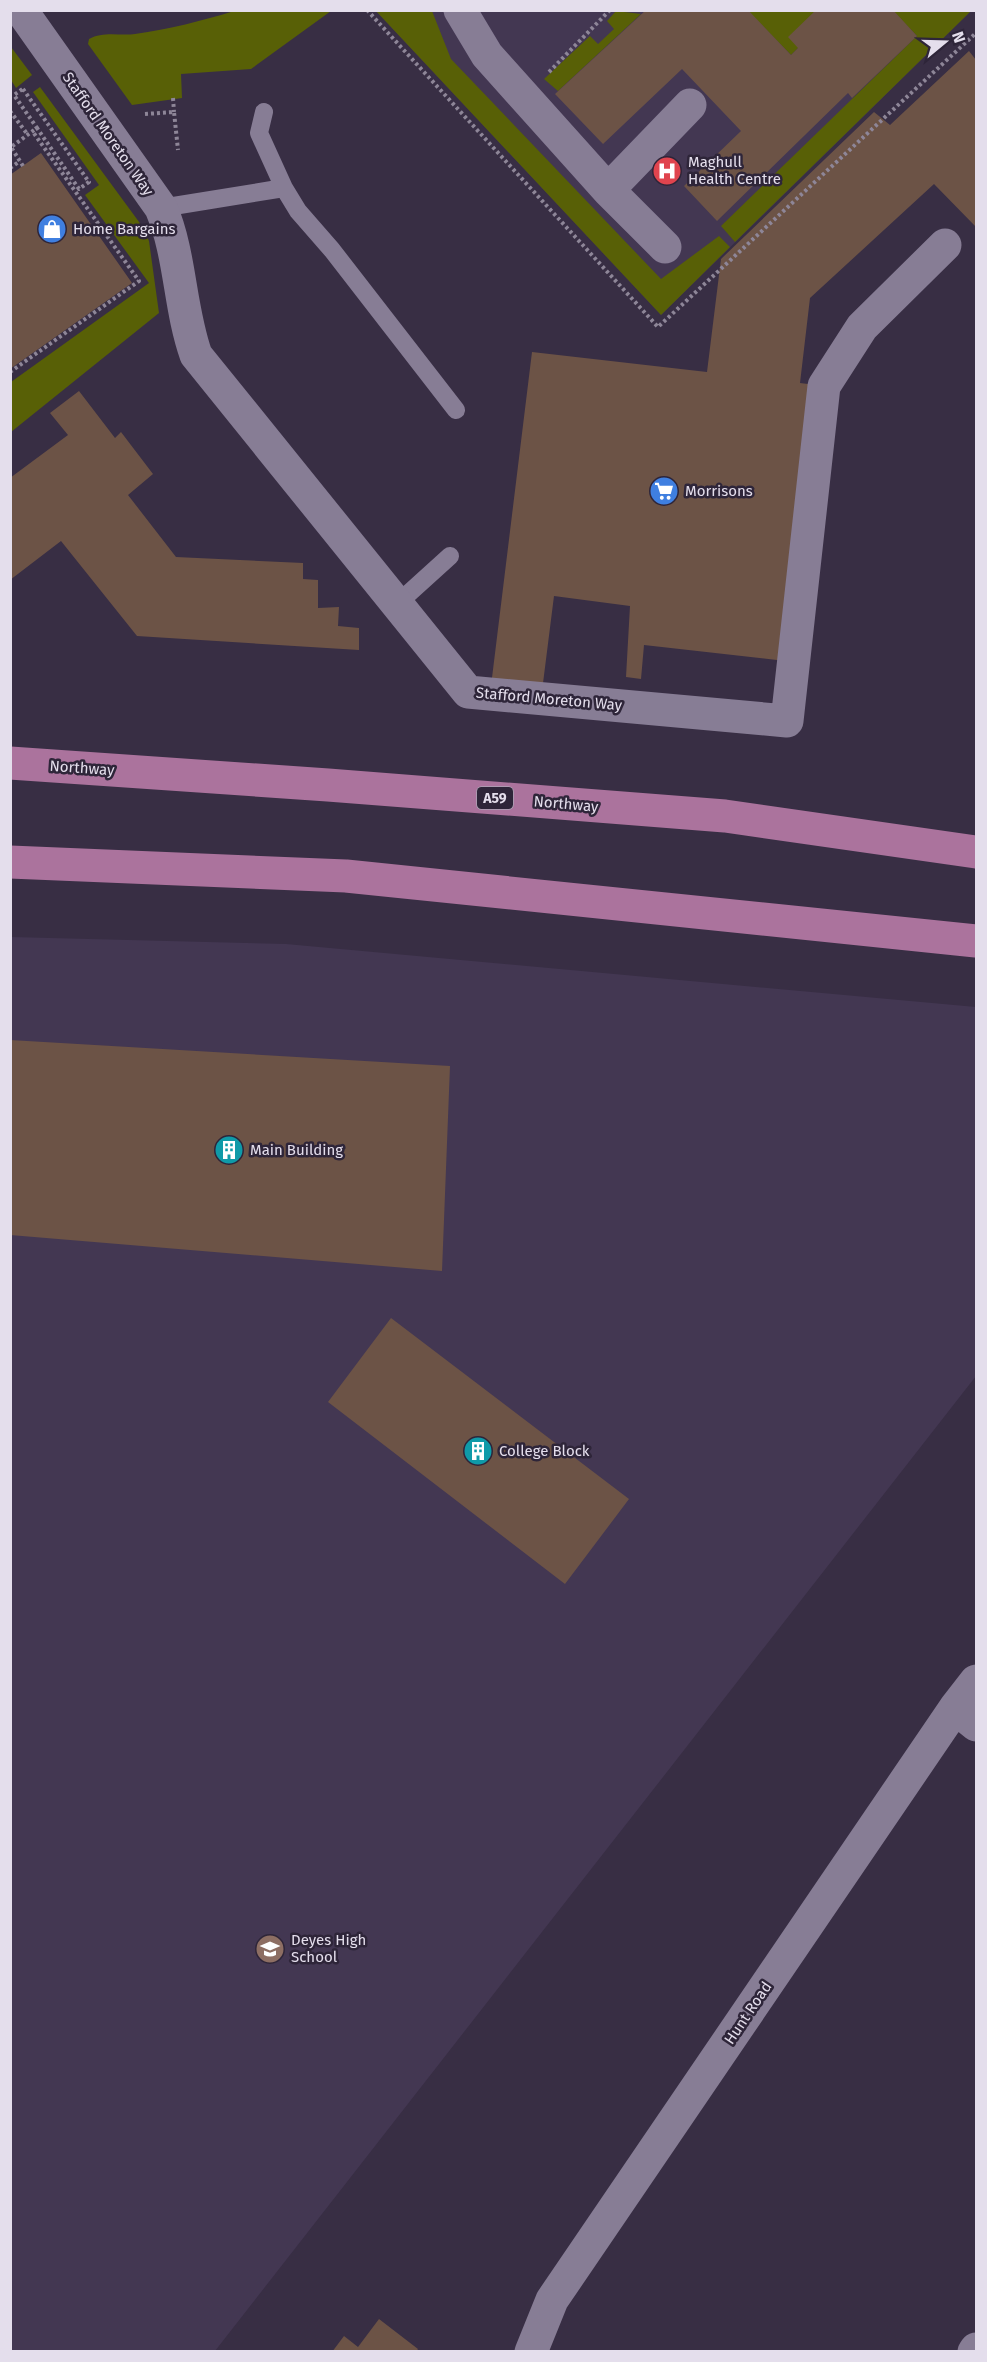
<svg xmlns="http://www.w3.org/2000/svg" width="987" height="2362" font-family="'Fira Sans',sans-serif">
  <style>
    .built { fill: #433752 }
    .green { fill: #586006 }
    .building { fill: #6c5346 }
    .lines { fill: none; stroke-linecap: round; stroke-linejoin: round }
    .path { stroke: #8e8698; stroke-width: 4; stroke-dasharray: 3 3; stroke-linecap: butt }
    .lane { stroke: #877d95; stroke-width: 18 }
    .street { stroke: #877d95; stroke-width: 33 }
    .highway { stroke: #ab739d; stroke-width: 33 }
    .labels { text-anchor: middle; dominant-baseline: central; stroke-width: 5; stroke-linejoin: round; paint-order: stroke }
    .shield { fill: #2e2539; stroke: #ada6b6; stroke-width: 1.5 }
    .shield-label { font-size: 14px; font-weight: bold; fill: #e4deec }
    .street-label { font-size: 15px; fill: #e4deec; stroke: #2e2539 }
    .poi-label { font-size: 15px; fill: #e4deec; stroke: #2e2539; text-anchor: start }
  </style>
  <rect width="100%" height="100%" fill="#382e44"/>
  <!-- built -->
  <path class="built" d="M 376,11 L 971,11 L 661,315 Z
    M 11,937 L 286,944 L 976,1007 L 976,1376 L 215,2351 L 11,2352 Z"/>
  <!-- green -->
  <path class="green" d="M 234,11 L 331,11 L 251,69 L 181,74 L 182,98 L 132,105 L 88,44 L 89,39 C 103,31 120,36 135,34 C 169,29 202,21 234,11 Z
    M 376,11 L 432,11 L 451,59 L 661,279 L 719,236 L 730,247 L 661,315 Z
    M 616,11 L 641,14 L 558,91 L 544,79 L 590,36 L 598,44 L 614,29 L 607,21 Z
    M 748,11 L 816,11 L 798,48 L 791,55 Z
    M 893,11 L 971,11 L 735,242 L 721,226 L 917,36 Z
    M 11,47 L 32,75 L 16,88 L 11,80 Z
    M 40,87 L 142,226 L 149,241 L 159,313 L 11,432 L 11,382 L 149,283 L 85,195 L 99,185 L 33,92 Z"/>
  <!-- building -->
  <path class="building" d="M 646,10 L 748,10 L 791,55 L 798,48 L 788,37 L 816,10 L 893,10 L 917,36 L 852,98 L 848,93 L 717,221 L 684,186 L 741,131 L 682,69 L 603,144 L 555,94 Z
    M 969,51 L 976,60 L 976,227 L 934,184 L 810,298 L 800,383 L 824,386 L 794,662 L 644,645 L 641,679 L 626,677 L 630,606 L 554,596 L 541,699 L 490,694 L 532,352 L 707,372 L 721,259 L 874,112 L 890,125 Z
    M 41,153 L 132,283 L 10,369 L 10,175 Z
    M 79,391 L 115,438 L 121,432 L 153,474 L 128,495 L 176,557 L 303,563 L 303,579 L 318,580 L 318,608 L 339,607 L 338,626 L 359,628 L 359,650 L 137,636 L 61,541 L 10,580 L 10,478 L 68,435 L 50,413 Z
    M 10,1040 L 450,1066 L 442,1271 L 10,1235 Z
    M 391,1318 L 629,1499 L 565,1584 L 328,1402 Z
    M 379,2319 L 418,2349 L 416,2352 L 332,2352 L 344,2336 L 358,2347 Z"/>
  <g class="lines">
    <!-- path -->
    <path class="path" d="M 367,10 L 658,327 L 976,33
      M 549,72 L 610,10
      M 23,89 L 89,182 L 79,189 L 37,128
      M 173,98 L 174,112
      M 10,111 L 28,135
      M 145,114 L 174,112 L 178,150
      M 23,166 L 11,147 L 37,128 L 14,95 L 24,88
      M 10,168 L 20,161
      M 10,372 L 139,281 L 33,132"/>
    <!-- lane -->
    <path class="lane" d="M 264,112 L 259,133 L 284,188
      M 161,208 L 284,188 L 298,211 L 332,250 L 456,410
      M 397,604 L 450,556"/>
    <!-- street -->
    <path class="street" d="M 21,10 L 161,208 C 181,255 179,307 196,355 L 468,692 L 787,721 L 824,386 L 862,327 L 945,245
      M 460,10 L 487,55 L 608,190 L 665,247
      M 608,190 L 690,105
      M 955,1708 L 976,1725
      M 531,2352 L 552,2300 L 955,1708 L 976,1681
      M 974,2352 L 976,2349"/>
    <!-- highway -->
    <path class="highway" d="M 10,763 L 328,785 L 725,816 L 976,852
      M 10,862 L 346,876 L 976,941"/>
  </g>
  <!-- icons -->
  <defs>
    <g id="hospital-disc" transform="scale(1.5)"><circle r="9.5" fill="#e0444e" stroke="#2e2539"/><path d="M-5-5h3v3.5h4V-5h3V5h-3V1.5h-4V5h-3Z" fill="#fff"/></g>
    <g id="shop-disc" transform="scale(1.5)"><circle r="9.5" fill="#3f7fe0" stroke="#2e2539"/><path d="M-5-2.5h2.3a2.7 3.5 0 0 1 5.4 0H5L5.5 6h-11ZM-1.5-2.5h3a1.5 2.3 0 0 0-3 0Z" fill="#fff"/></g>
    <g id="supermarket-disc" transform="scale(1.5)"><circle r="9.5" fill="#3f7fe0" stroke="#2e2539"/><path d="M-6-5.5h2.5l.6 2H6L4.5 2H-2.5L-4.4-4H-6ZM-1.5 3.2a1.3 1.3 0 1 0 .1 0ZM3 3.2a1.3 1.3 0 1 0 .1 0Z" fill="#fff"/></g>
    <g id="building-disc" transform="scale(1.5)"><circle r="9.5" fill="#0f9aa8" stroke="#2e2539"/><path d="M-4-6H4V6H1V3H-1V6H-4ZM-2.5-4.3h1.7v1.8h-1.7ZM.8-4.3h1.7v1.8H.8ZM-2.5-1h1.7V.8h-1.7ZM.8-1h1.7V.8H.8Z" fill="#fff"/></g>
    <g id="school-disc" transform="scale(1.5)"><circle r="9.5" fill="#8d6e63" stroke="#2e2539"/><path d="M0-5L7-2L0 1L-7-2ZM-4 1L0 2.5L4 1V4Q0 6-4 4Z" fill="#fff"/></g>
  </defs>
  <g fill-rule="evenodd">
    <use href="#hospital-disc" x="667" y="171"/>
    <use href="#shop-disc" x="52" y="229"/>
    <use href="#supermarket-disc" x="664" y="491"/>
    <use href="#building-disc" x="229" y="1150"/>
    <use href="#building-disc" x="478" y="1451"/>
    <use href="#school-disc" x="270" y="1949"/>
  </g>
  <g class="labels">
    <!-- shield labels -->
    <rect class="shield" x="477" y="787" width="36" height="22" rx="4.5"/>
    <g class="shield-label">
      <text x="495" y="798">A59</text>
    </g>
    <!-- street labels -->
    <g class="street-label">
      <text transform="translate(108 134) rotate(55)">Stafford Moreton Way</text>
      <text transform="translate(549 699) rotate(5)">Stafford Moreton Way</text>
      <text transform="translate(82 768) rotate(4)">Northway</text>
      <text transform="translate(566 804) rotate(5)">Northway</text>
      <text transform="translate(748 2013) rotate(-56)">Hunt Road</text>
    </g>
    <!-- poi labels -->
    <g class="poi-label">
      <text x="688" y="162">Maghull<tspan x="688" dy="17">Health Centre</tspan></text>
      <text x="73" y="229">Home Bargains</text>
      <text x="685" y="491">Morrisons</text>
      <text x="250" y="1150">Main Building</text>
      <text x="499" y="1451">College Block</text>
      <text x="291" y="1940">Deyes High<tspan x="291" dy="17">School</tspan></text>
    </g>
  </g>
  <!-- border -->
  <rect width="987" height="2362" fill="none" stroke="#e4deec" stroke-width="24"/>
  <!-- north arrow -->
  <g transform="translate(945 42) rotate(71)" stroke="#2e2539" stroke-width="4.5" paint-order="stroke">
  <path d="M0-4.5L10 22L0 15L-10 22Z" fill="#e4deec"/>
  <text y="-9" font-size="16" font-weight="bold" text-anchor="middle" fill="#e4deec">N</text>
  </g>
</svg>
